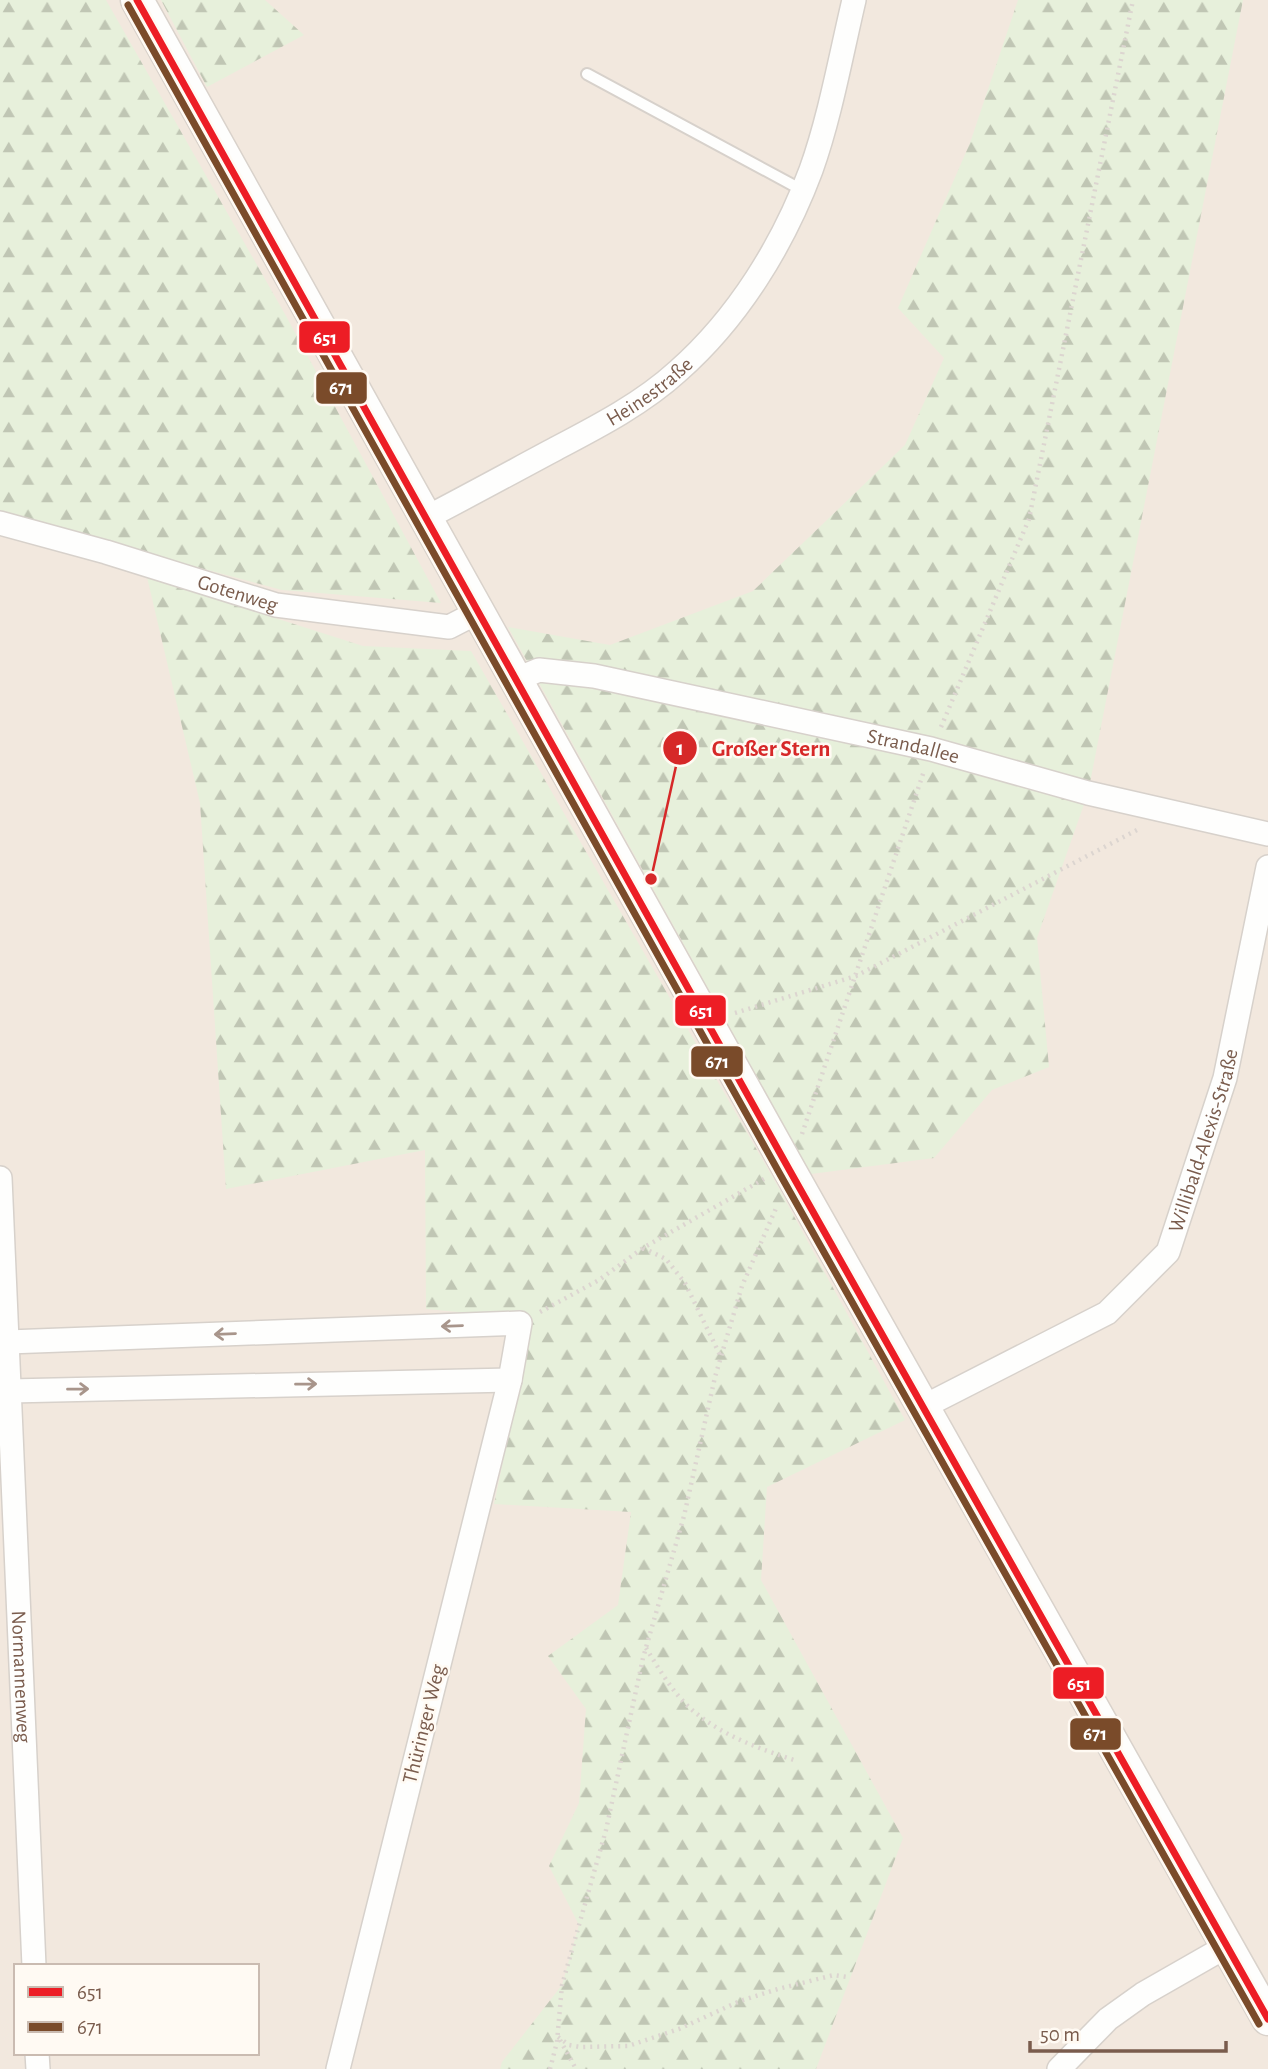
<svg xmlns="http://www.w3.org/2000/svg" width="1268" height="2069" font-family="'Alegreya Sans',sans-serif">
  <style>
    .residential { fill: #f2e8de; fill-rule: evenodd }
    .forest { fill: url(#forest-firs) }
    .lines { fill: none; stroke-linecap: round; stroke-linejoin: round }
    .lane-casing { stroke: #d7d1cb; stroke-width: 14 }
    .street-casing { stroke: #d7d1cb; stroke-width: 26 }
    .secondary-casing { stroke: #d9d2cb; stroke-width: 35 }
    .path { stroke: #dcd5d0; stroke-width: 4.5; stroke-dasharray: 2 5; stroke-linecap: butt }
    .lane { stroke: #fefefd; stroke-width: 10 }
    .street { stroke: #fefefd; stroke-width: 23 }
    .secondary { stroke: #fefefd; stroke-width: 32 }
    .bus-1-casing { stroke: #fffaf3; stroke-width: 12 }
    .bus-2-casing { stroke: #fffaf3; stroke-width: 12 }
    .bus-1 { stroke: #ed1d25; stroke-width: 7 }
    .bus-2 { stroke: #7a4b2a; stroke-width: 7 }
    .oneway { stroke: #a8958b }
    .labels { text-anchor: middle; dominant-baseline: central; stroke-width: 5; stroke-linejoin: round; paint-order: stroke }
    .street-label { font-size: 21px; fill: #7a5c4d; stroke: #fffaf3 }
    .leader { fill: none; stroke: #d62828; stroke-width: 2.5 }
    .callout-dot { fill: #d62828; stroke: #fffaf3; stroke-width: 2.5 }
    .mark-label { font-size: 21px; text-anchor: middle; font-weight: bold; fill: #fff }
    .callout-label { font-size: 23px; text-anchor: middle; font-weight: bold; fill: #d62828; stroke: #fffaf3; stroke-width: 5; stroke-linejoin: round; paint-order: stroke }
    .line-badge { stroke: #fffaf3; stroke-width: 2.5 }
    .badge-label { font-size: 19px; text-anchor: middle; font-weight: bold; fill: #fff }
  </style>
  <defs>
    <pattern id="forest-firs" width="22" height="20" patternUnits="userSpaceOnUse" patternTransform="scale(1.75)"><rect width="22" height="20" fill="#e7f0db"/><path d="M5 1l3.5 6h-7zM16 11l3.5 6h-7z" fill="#c0c6b4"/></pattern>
  </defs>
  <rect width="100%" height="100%" fill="#f9f5f0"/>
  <!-- residential -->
  <path class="residential" d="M 0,0 L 1268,0 L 1268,2069 L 0,2069 ZM 16,1966 L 257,1966 L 257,2053 L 16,2053 Z"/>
  <!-- forest -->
  <path class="forest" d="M 0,0 L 106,0 L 286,316 L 441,603 L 282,590 L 111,544 L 0,518 Z
    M 161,0 L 265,0 L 304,35 L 207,87 Z
    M 1018,0 L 1243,0 L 1088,793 L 1037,938 L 1049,1067 L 992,1090 L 934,1158 L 811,1174 L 508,627 L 610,645 L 753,591 L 905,445 L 944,358 L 898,308 L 970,143 Z
    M 147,577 L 363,646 L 471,651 L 777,1185 L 905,1420 L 767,1487 L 761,1580 L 903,1838 L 816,2069 L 500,2069 L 502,2062 L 562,1985 L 579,1925 L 549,1866 L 579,1803 L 586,1709 L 548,1656 L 618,1605 L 631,1512 L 494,1504 L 533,1319 L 426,1309 L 425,1150 L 226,1189 L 200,803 Z"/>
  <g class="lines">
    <!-- lane casing -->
    <g class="lane-casing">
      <path id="lane" d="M 587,74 L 802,190"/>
    </g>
    <!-- street casing -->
    <g class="street-casing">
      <g id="street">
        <path id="s1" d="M 426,518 C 470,495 514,471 557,448 C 599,426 643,403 678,371 C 738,318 783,245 811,170 C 830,117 841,55 854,0"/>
        <path id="s2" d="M 0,523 L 106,552 L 276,605 L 449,627 L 480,611"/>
        <path id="s3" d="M 517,679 L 539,670 L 594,676 L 931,749 L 1088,793 L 1268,834"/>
        <path id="s4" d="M 0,1178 L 34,1966"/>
        <path d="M 8,1342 L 520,1323 L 510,1380 L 338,2069"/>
        <path d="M 10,1391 L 510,1380"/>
        <path id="s5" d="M 923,1407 L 1107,1313 L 1168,1252 L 1225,1078 L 1268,867"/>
        <path d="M 37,2053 L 38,2069"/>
        <path d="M 1059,2069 L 1108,2019 L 1143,1994 L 1227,1946"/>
      </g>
    </g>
    <!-- secondary casing -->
    <g class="secondary-casing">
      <path id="secondary" d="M 137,0 L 790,1171 L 1268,2019"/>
    </g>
    <!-- path -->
    <path class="path" d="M 941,727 L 1029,519 L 1133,0
      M 735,1013 L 856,976 L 1139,829
      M 802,1134 L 924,771
      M 643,1248 L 666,1259 L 685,1283 L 720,1355
      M 540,1312 L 599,1280 L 643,1248 L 764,1179
      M 646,1648 C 659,1669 673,1693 691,1709 C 722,1736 760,1749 797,1761
      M 558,2037 L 569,2045 L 580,2047 L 628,2046 L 679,2029 L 740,2001 L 778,1989 L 834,1975 L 847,1977
      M 560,2040 L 576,2069
      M 550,2069 L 557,2042 L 562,1985 L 606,1830 L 643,1658 L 684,1516 L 715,1377 L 742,1286 L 777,1206"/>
    <!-- lane -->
    <use href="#lane" class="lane"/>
    <!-- street -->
    <use href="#street" class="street"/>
    <!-- secondary -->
    <use href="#secondary" class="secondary"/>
    <!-- bus-1 casing -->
    <g class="bus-1-casing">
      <path id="bus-1" d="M 137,0 L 790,1171 L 1268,2019"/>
    </g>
    <!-- bus-2 casing -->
    <g class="bus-2-casing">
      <path id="bus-2" d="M 128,5 L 781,1176 L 1259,2024"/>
    </g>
    <!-- bus-1 -->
    <use href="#bus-1" class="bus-1"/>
    <!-- bus-2 -->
    <use href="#bus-2" class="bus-2"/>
  </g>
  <!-- one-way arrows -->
  <defs><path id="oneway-shaft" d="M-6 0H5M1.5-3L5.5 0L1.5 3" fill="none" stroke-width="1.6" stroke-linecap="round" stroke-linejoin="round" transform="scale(1.75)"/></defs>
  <g class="oneway">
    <use href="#oneway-shaft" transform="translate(452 1326) rotate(178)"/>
    <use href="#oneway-shaft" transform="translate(225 1334) rotate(178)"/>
    <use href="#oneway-shaft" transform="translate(306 1384) rotate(-1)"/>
    <use href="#oneway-shaft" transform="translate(78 1389) rotate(-1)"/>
  </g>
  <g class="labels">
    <!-- street labels -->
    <g class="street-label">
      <text stroke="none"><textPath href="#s1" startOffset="257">Heinestraße</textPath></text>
      <text stroke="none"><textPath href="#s2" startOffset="248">Gotenweg</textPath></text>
      <text stroke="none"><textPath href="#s3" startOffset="406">Strandallee</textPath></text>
      <text stroke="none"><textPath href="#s5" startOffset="410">Willibald-Alexis-Straße</textPath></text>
      <text stroke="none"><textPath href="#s4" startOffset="499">Normannenweg</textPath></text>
      <text transform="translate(424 1724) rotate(-76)">Thüringer Weg</text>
    </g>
  </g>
  <!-- callouts -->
  <path class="leader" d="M651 879L680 748"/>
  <g class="callout-dot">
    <circle cx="651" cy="879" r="7"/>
    <circle cx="680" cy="748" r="18"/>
  </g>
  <g class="mark-label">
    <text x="680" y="755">1</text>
  </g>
  <g class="callout-label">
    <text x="771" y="756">Großer Stern</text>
  </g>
  <g class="line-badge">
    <rect x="298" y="320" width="53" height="34" rx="7" fill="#ed1d25"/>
    <rect x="315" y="371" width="53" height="34" rx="7" fill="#7a4b2a"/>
    <rect x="674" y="994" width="53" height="33" rx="7" fill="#ed1d25"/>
    <rect x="690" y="1045" width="54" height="33" rx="7" fill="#7a4b2a"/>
    <rect x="1052" y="1666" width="53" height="34" rx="7" fill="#ed1d25"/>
    <rect x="1069" y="1717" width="53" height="34" rx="7" fill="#7a4b2a"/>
  </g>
  <g class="badge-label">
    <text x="325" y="344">651</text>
    <text x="341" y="394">671</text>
    <text x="701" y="1017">651</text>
    <text x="717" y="1068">671</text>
    <text x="1079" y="1690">651</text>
    <text x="1095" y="1740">671</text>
  </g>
  <!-- legend -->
  <rect x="14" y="1964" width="245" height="91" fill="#fffaf3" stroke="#cabbb1" stroke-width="2"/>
  <rect x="28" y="1987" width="35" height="10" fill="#ed1d25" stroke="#cabbb1" stroke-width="2"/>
  <text x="77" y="1999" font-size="21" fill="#7a5c4d">651</text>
  <rect x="28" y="2022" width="35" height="10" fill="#7a4b2a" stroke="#cabbb1" stroke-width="2"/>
  <text x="77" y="2034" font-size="21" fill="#7a5c4d">671</text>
  <!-- scale -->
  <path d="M1030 2041v10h196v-10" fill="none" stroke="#7a5c4d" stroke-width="3.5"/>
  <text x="1040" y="2041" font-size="21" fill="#7a5c4d" stroke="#fffaf3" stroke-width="5" paint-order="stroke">50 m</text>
</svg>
